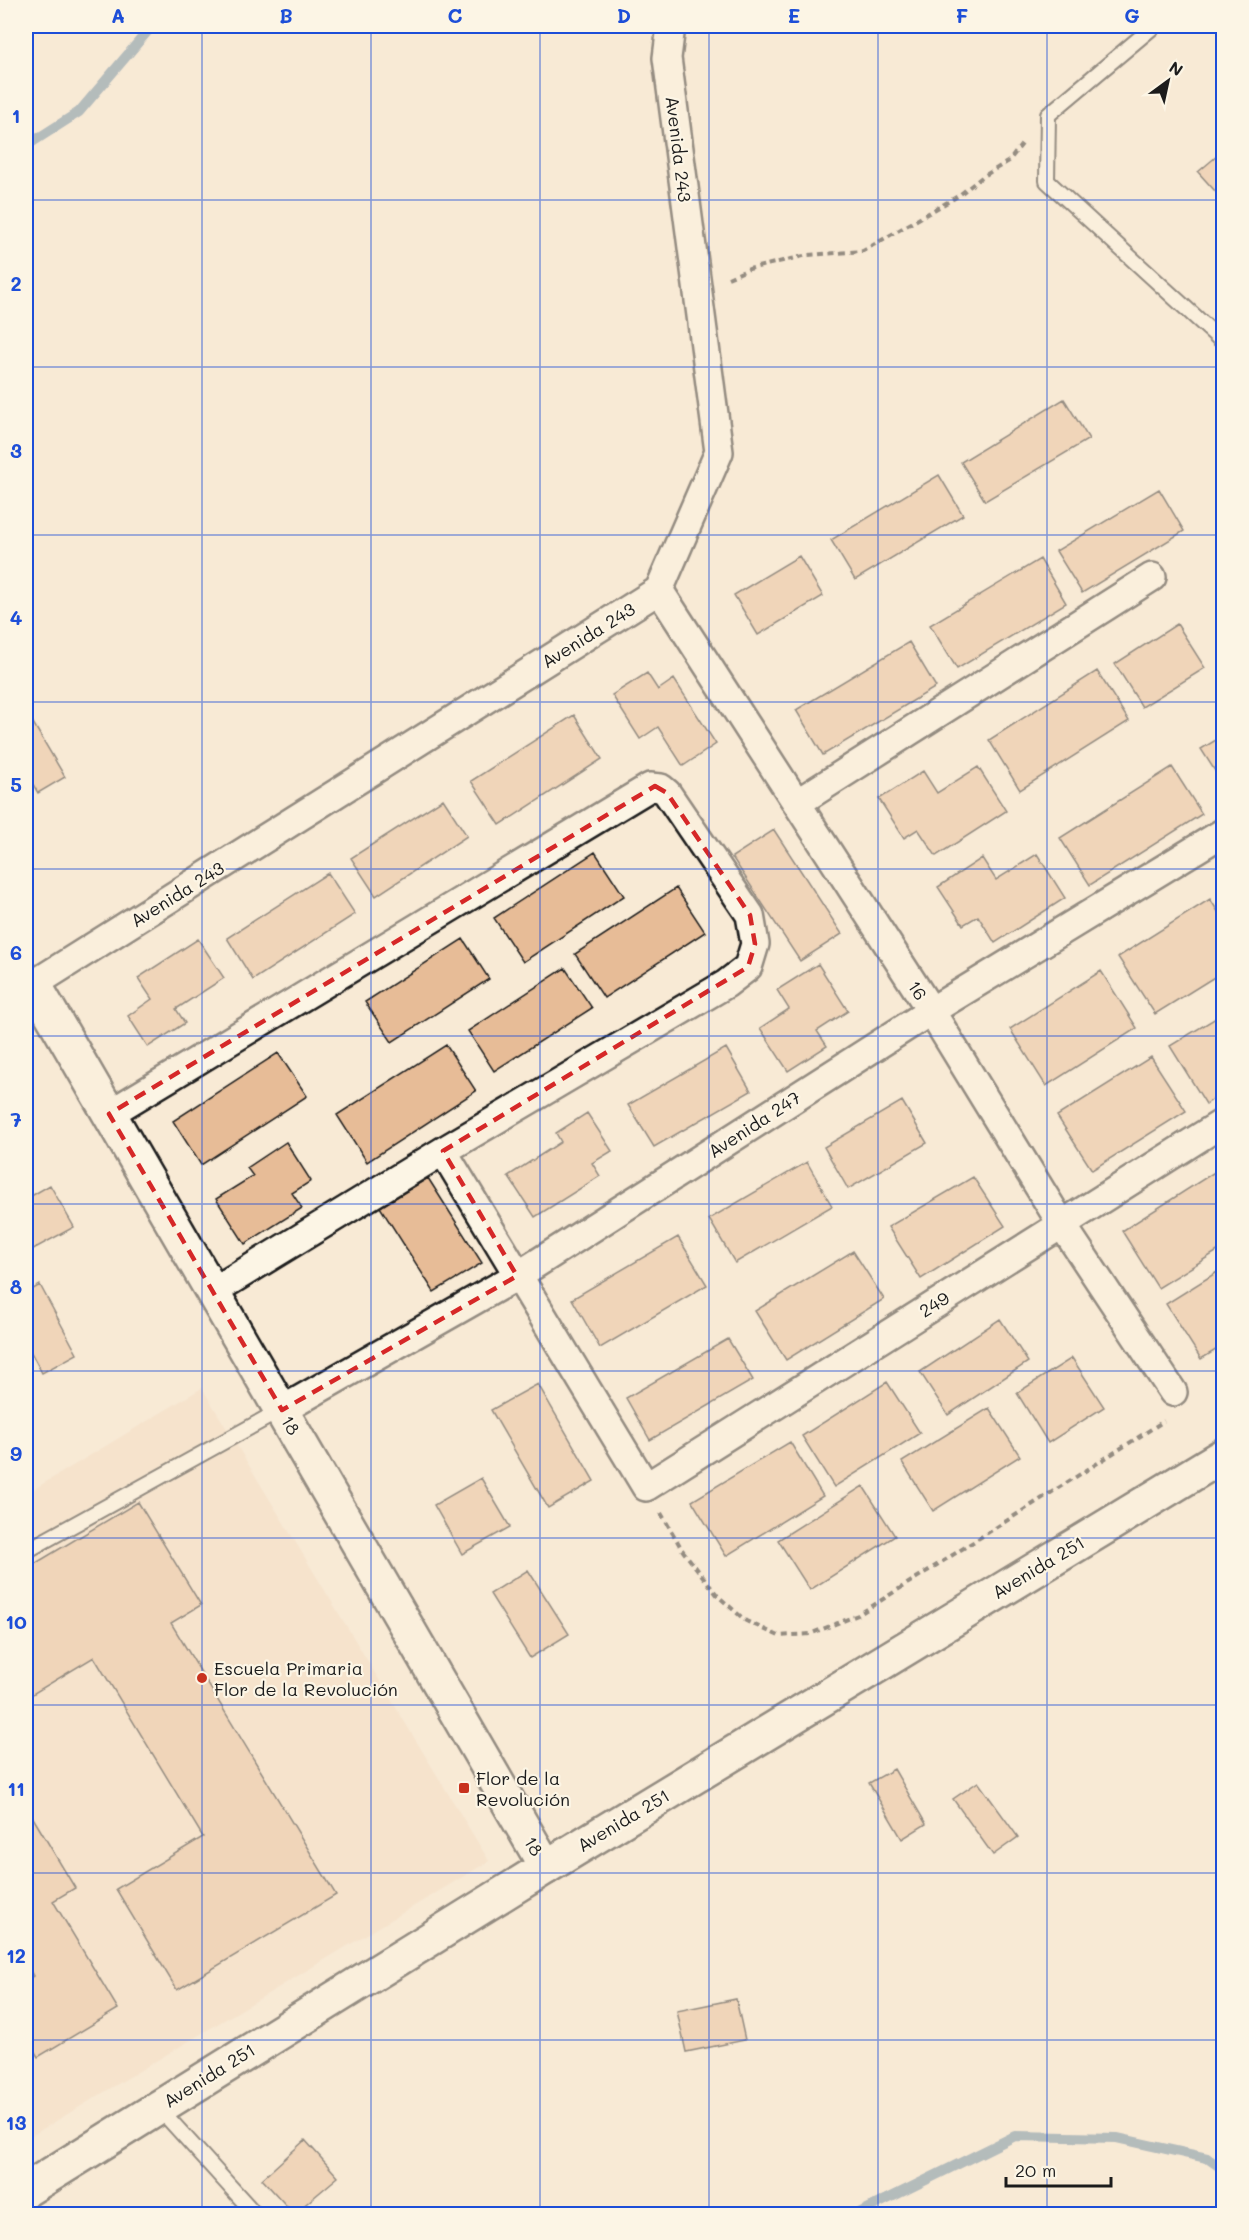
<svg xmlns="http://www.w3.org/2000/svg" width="1249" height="2240" font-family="Mali,sans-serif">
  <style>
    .built { fill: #f3dcc2 }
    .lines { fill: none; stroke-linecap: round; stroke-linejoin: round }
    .stream { stroke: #63859c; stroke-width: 10 }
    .building { fill: #e7bc97; stroke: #1c1c1c; stroke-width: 1.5 }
    .lane-casing { stroke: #1c1c1c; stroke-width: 18 }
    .street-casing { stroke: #1c1c1c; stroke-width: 32 }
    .secondary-casing { stroke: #1c1c1c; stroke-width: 38 }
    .primary-casing { stroke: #1c1c1c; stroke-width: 38 }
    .path { stroke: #1c1c1c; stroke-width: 4; stroke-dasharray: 6 4.5; stroke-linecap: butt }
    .lane { stroke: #fcf5e5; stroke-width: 14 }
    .street { stroke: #fcf5e5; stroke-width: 27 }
    .secondary { stroke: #fcf5e5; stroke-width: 33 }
    .primary { stroke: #fcf5e5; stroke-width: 33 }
    .marked { fill: none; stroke: #d62828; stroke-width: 4.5; stroke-dasharray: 12 8; stroke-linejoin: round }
    .grid { fill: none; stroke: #1d4ed8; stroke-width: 1.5; stroke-opacity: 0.55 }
    .poi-dot { fill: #c8321e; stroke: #fcf5e5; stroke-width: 2 }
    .labels { text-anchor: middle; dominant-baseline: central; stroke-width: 4.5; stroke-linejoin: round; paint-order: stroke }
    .street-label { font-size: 18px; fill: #1c1c1c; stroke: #fcf5e5 }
    .poi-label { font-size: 18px; fill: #1c1c1c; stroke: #fcf5e5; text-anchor: start }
    .neatline { fill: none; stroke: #1d4ed8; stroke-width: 2 }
    .grid-label { font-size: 20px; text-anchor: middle; font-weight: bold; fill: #1d4ed8 }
  </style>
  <rect width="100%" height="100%" fill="#f8ead5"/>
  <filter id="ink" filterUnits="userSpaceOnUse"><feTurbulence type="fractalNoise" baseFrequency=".0167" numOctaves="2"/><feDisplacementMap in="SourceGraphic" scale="12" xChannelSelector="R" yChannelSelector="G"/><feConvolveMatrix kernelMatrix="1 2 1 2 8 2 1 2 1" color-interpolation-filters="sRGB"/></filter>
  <g filter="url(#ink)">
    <!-- built -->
    <path class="built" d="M 202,1388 L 489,1861 L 26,2139 L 26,1494 Z"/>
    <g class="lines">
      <!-- stream -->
      <path class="stream" d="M 26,146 L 79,112 L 152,26
        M 857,2214 L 1015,2136 L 1117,2138 L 1207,2158 L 1224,2170"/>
    </g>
    <!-- building -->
    <path class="building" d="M 1224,150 L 1224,201 L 1198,172 Z
      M 1064,399 L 1089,439 L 985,501 L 961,462 Z
      M 939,475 L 963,515 L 855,580 L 831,540 Z
      M 1159,489 L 1184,531 L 1082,593 L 1056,551 Z
      M 799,556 L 823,596 L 758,635 L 734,595 Z
      M 1040,559 L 1066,603 L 957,669 L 930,625 Z
      M 1177,624 L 1205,668 L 1142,707 L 1115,664 Z
      M 909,642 L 936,687 L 823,755 L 796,710 Z
      M 1097,671 L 1129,721 L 1020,790 L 989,740 Z
      M 647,673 L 658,690 L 674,679 L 716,744 L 683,766 L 658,727 L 640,739 L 612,695 Z
      M 26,711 L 65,777 L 38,793 L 26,772 Z
      M 574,715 L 602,759 L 500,825 L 471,781 Z
      M 1224,735 L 1224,785 L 1201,749 Z
      M 978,767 L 1006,811 L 936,856 L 918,829 L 904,838 L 879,799 L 923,771 L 937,793 Z
      M 1172,767 L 1202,814 L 1090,885 L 1060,838 Z
      M 443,799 L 467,836 L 376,896 L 351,858 Z
      M 774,830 L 842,934 L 800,961 L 732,857 Z
      M 595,852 L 624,896 L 523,962 L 494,918 Z
      M 1037,854 L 1065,898 L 995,943 L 978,916 L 963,925 L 938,887 L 982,858 L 996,880 Z
      M 328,873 L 355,914 L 253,980 L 227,938 Z
      M 676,888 L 705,932 L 604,998 L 575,954 Z
      M 1210,899 L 1224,921 L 1224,971 L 1155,1014 L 1118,957 Z
      M 198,939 L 224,978 L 176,1009 L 185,1023 L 148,1047 L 128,1016 L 152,999 L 138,978 Z
      M 463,939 L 489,979 L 392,1042 L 365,1002 Z
      M 818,964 L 848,1011 L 817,1031 L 827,1046 L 788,1071 L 760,1028 L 789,1009 L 777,990 Z
      M 565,968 L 592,1008 L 494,1071 L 468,1031 Z
      M 1101,971 L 1137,1028 L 1046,1086 L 1010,1029 Z
      M 1224,1013 L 1224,1092 L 1206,1104 L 1170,1046 Z
      M 446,1045 L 476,1091 L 367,1162 L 337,1115 Z
      M 726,1048 L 751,1091 L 654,1147 L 628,1105 Z
      M 278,1053 L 307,1096 L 201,1165 L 173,1121 Z
      M 1151,1057 L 1186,1111 L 1092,1170 L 1057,1116 Z
      M 902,1101 L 927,1143 L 848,1189 L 824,1147 Z
      M 587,1113 L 612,1151 L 592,1163 L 600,1176 L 535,1217 L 508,1176 L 561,1142 L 556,1133 Z
      M 286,1142 L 311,1181 L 292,1193 L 302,1208 L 245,1244 L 216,1199 L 253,1176 L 247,1168 Z
      M 807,1162 L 832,1206 L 735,1263 L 709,1219 Z
      M 1216,1171 L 1224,1182 L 1224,1247 L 1158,1288 L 1122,1231 Z
      M 973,1177 L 1005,1226 L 921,1279 L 888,1227 Z
      M 428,1178 L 482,1263 L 434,1292 L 380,1207 Z
      M 50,1185 L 74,1227 L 26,1253 L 26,1199 Z
      M 678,1237 L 707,1285 L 600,1348 L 572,1299 Z
      M 853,1251 L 884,1299 L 786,1360 L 755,1311 Z
      M 1217,1272 L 1224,1282 L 1224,1345 L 1201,1359 L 1166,1304 Z
      M 40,1285 L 77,1354 L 42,1373 L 26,1343 L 26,1293 Z
      M 1000,1319 L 1028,1362 L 948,1415 L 920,1372 Z
      M 728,1339 L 753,1380 L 650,1440 L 626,1398 Z
      M 1072,1358 L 1104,1407 L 1048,1443 L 1017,1393 Z
      M 887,1382 L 920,1433 L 834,1487 L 802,1436 Z
      M 538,1384 L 594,1481 L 548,1508 L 491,1410 Z
      M 989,1408 L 1020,1456 L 933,1511 L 902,1462 Z
      M 790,1442 L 823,1496 L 726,1556 L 692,1501 Z
      M 481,1478 L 510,1527 L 462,1554 L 434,1505 Z
      M 863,1486 L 895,1536 L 810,1590 L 778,1540 Z
      M 138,1502 L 201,1605 L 171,1623 L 336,1895 L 177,1990 L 116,1889 L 203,1837 L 94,1657 L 26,1698 L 26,1569 Z
      M 528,1570 L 569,1634 L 530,1658 L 490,1594 Z
      M 894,1769 L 926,1824 L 902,1839 L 869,1783 Z
      M 978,1782 L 1018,1837 L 993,1855 L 953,1799 Z
      M 26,1806 L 75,1888 L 53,1901 L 118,2009 L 38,2057 L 26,2037 L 26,1981 L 33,1976 L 26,1963 Z
      M 736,1999 L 745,2040 L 686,2052 L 677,2011 Z
      M 305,2140 L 338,2177 L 294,2214 L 262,2179 Z"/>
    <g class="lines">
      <!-- lane casing -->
      <g class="lane-casing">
        <path id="lane" d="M 1154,26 L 1048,115 L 1047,181 L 1224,343
          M 26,1551 L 281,1410
          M 158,2107 L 255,2214"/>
      </g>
      <!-- street casing -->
      <g class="street-casing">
        <path id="street" d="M 659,590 L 931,1011 L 1061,1223 L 1173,1392
          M 797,803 L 1152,577
          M 34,984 L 659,590 L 719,452 L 667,58 L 671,26
          M 109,1114 L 650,787 L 661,788 L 667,793 L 750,915 L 755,944 L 748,967 L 726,984 L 443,1151 L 212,1292
          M 443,1151 L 646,1487 L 1224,1122
          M 282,1410 L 517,1276 L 931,1011 L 1224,832"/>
      </g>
      <!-- secondary casing -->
      <g class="secondary-casing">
        <path id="secondary" d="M 26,989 L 34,984 L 546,1867"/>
      </g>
      <!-- primary casing -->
      <g class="primary-casing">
        <path id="primary" d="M 26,2190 L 546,1867 L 1224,1455"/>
      </g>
      <!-- path -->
      <path class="path" d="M 728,278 L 749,269 L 808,255 L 863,251 L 958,196 L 982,177 L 1009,161 L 1022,144
        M 661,1513 L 683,1551 L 718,1596 L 746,1621 L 779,1636 L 810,1634 L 858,1615 L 1164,1421"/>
      <!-- lane -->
      <use href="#lane" class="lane"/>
      <!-- street -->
      <use href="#street" class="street"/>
      <!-- secondary -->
      <use href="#secondary" class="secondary"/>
      <!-- primary -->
      <use href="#primary" class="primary"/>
    </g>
  </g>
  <!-- marked area -->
  <path d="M0 0H1249V2240H0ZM 655,786 L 667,793 L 750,915 L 755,944 L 748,967 L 443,1151 L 517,1276 L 282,1410 L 109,1114 Z" fill="#f8ead5" fill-opacity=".55" fill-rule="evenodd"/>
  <path class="marked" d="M 655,786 L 667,793 L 750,915 L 755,944 L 748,967 L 443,1151 L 517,1276 L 282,1410 L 109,1114 Z"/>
  <!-- grid -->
  <path class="grid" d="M 202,26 L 202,2214M 371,26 L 371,2214M 540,26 L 540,2214M 709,26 L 709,2214M 878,26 L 878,2214M 1047,26 L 1047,2214M 26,200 L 1224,200M 26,367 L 1224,367M 26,535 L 1224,535M 26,702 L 1224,702M 26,869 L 1224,869M 26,1036 L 1224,1036M 26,1204 L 1224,1204M 26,1371 L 1224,1371M 26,1538 L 1224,1538M 26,1705 L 1224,1705M 26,1873 L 1224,1873M 26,2040 L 1224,2040"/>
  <!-- markers -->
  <g class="poi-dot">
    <circle cx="202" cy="1678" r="6"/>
    <rect x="458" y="1782" width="12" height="12" rx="3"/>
  </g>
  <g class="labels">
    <!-- street labels -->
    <g class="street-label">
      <text transform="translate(679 149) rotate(83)">Avenida 243</text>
      <text transform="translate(588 635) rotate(-32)">Avenida 243</text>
      <text transform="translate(177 894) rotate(-32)">Avenida 243</text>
      <text transform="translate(918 990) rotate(57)">16</text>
      <text transform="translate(754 1124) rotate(-33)">Avenida 247</text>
      <text transform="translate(934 1304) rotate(-32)">249</text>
      <text transform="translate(291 1425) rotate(60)">18</text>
      <text transform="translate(1038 1567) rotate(-31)">Avenida 251</text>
      <text transform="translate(623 1820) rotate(-31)">Avenida 251</text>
      <text transform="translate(534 1846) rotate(60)">18</text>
      <text transform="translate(209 2075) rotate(-32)">Avenida 251</text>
    </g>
    <!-- poi labels -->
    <g class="poi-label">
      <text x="214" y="1668">Escuela Primaria<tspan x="214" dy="21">Flor de la Revolución</tspan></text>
      <text x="476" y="1778">Flor de la<tspan x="476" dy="21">Revolución</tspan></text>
    </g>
  </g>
  <!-- margin -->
  <rect width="1249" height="2240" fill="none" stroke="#fcf5e5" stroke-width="66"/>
  <!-- north arrow -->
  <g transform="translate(1168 81) rotate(33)" stroke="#fcf5e5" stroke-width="4.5" paint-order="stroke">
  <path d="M0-4.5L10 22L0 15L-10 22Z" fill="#1c1c1c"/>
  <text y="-9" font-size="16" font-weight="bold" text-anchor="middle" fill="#1c1c1c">N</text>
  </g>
  <!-- scale -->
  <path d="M1006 2177v9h105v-9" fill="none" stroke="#1c1c1c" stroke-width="3"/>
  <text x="1015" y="2177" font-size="18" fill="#1c1c1c" stroke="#fcf5e5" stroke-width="4.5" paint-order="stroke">20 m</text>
  <rect x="33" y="33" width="1183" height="2174" class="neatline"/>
  <g class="grid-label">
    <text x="118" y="23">A</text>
    <text x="286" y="23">B</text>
    <text x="455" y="23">C</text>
    <text x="624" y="23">D</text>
    <text x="794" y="23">E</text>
    <text x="962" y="23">F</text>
    <text x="1132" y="23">G</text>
    <text x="16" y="123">1</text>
    <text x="16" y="291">2</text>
    <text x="16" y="458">3</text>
    <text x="16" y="625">4</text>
    <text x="16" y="792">5</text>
    <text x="16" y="960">6</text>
    <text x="16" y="1127">7</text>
    <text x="16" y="1294">8</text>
    <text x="16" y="1461">9</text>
    <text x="16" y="1629">10</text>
    <text x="16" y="1796">11</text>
    <text x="16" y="1963">12</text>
    <text x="16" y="2130">13</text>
  </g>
</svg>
